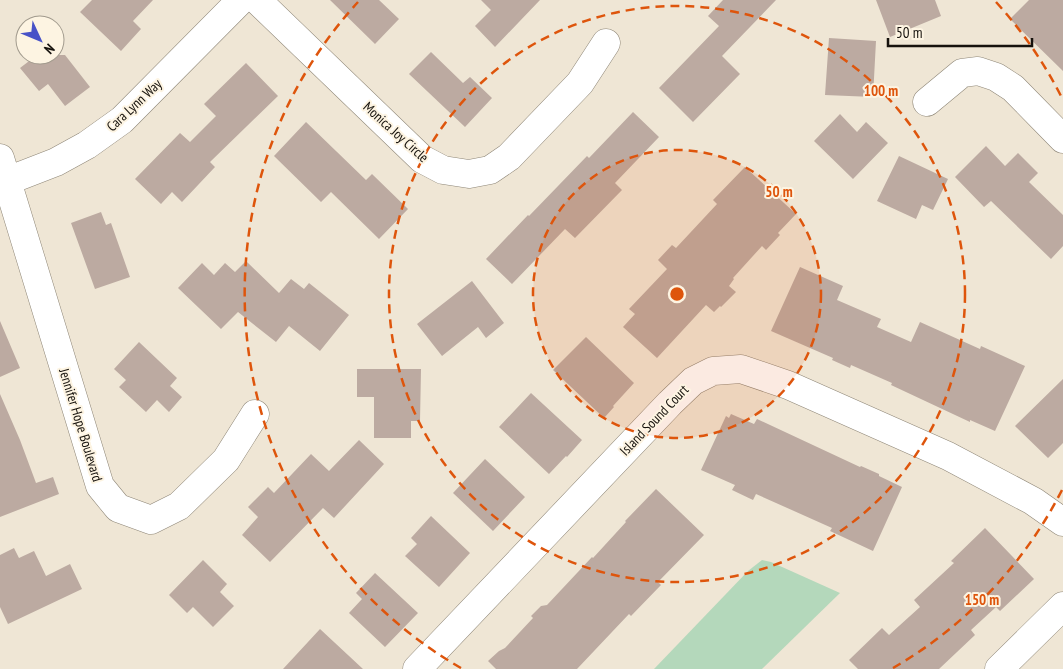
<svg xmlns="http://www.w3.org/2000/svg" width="1063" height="669" font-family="'PT Sans Narrow',sans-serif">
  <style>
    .water { fill: #b4d8bb }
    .building { fill: #bcaaa1 }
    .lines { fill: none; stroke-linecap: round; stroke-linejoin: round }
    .minor-casing { stroke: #8e8677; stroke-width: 29 }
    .minor { stroke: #fff; stroke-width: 28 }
    .ring { fill: none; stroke: #de550c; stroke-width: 2.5; stroke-dasharray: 9 6 }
    .labels { text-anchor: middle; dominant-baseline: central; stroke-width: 4; stroke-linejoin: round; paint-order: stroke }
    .street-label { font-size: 14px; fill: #16120d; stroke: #fdf4e2 }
    .centre { fill: #de550c; stroke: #fdf4e2; stroke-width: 2.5 }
    .ring-label { font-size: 15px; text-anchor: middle; font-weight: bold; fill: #de550c; stroke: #fdf4e2; stroke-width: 4; stroke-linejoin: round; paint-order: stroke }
  </style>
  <rect width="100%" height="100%" fill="#efe6d5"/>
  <!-- water -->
  <path class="water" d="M 762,560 L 771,562 L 840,593 L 762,669 L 654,669 L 748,571 Z"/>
  <!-- building -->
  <path class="building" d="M 92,0 L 153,0 L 133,21 L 141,29 L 121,51 L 80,12 Z
    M 330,0 L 379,0 L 399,19 L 375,44 Z
    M 481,0 L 540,0 L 495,47 L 475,26 L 491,10 Z
    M 723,0 L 776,0 L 722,56 L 740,74 L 693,122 L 659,88 L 719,26 L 708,16 Z
    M 876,0 L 935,0 L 941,16 L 890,37 Z
    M 1029,0 L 1063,0 L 1063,71 L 1010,19 Z
    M 829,38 L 876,41 L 873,97 L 825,95 Z
    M 431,52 L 463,83 L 470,77 L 492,98 L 465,127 L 409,74 Z
    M 37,55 L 65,55 L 90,87 L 65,106 L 48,84 L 39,91 L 20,68 Z
    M 246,63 L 278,96 L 210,162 L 215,167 L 182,202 L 172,192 L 161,204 L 135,179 L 180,133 L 190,142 L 216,116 L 204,104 Z
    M 633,112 L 659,137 L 615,183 L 622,190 L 575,238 L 565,229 L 512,284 L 486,259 L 528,215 L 529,216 L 587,156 L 589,158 Z
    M 840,114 L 857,132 L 866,122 L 888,143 L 853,179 L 814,141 Z
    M 306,122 L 366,180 L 372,174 L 408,209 L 379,239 L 331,192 L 321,202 L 274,156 Z
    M 986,146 L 1005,166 L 1018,153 L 1038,173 L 1029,182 L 1063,215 L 1063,246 L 1051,259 L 991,201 L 984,207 L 955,177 Z
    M 899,156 L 948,179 L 933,210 L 922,205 L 916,219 L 877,201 Z
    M 745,167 L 796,214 L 778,233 L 780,235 L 766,250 L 762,246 L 733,278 L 734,279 L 729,286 L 736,292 L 721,307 L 720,306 L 714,312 L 706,305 L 657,358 L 623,327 L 635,314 L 629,309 L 667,269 L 658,260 L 672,245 L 676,248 L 717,204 L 713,200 Z
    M 101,212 L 106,225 L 111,223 L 130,277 L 95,289 L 71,223 Z
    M 246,261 L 279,293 L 291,279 L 304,289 L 309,283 L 349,315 L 320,351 L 289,326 L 276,342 L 238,312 L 221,329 L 178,288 L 202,263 L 214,275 L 225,263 L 235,272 Z
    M 800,267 L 843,286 L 837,300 L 881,319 L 877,327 L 911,342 L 920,322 L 980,349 L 981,346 L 1025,366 L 995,431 L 970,420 L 970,422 L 891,385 L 892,383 L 851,365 L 850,368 L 832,360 L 833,358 L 771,331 Z
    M 472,281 L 504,323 L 486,338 L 478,327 L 442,356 L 417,324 Z
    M 0,321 L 20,368 L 0,377 Z
    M 586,337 L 634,383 L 613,406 L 614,407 L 604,418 L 553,370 Z
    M 139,342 L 177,378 L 170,386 L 182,397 L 169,412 L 157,400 L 146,412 L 119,387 L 126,380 L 114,369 Z
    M 357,369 L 421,369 L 420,421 L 411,421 L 411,438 L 374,438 L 374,397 L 357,397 Z
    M 1063,379 L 1063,443 L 1048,458 L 1015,426 Z
    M 531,393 L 582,440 L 567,457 L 566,456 L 549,474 L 499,427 Z
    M 0,394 L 20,440 L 36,483 L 53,477 L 59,494 L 0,517 Z
    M 731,414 L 754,424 L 757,419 L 860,467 L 861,466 L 879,474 L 879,476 L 902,487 L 873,551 L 830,531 L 832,528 L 756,494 L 753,500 L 732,490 L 735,485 L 701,470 L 726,416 L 729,418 Z
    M 359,440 L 384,464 L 334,518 L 323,508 L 270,562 L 242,535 L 258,517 L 248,507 L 268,487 L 274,493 L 311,454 L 329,471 Z
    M 485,459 L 525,497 L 493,531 L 453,493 Z
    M 656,489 L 704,535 L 658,582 L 661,585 L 631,616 L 629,614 L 577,669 L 496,669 L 488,661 L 499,651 L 505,648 L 533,618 L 531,616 L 541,606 L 547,605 L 592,557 L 593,558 L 626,522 L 625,521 Z
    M 431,516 L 470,553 L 439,587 L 405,556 L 417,544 L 411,538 Z
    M 985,528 L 1034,579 L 1000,611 L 996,607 L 971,630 L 975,635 L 939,669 L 858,669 L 849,660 L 882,628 L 889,635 L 920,607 L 914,600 L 954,563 L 951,561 Z
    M 14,548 L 19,558 L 34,551 L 46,576 L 70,564 L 82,589 L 8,624 L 0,607 L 0,555 Z
    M 203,560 L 227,584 L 220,592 L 234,606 L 213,627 L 193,607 L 187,613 L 169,595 Z
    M 375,573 L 418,613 L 385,647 L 349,613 L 362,599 L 356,593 Z
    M 320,629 L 363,669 L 283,669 Z"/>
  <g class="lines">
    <!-- minor casing -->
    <g class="minor-casing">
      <path id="minor" d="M 257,0 L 422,159 L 443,170 L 469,174 L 490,170 L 509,157 L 580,83 L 606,43
        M 927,102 L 962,73 L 978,71 L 996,77 L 1013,88 L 1063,139
        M 0,158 L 100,486 L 118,508 L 151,520 L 179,506 L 226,460 L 255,414
        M 7,181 L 56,162 L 87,145 L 122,120 L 241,0
        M 417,669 L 670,403 L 693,381 L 713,371 L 741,369 L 788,385 L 948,456 L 1033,501 L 1063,522
        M 999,669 L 1063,606"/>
    </g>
    <!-- minor -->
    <use href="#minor" class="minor"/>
  </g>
  <!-- distance rings -->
  <circle cx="677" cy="294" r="144" fill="#de550c" fill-opacity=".12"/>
  <g class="ring">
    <circle cx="677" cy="294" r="144"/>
    <circle cx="677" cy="294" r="288"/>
    <path d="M1062 490A432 432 0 0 1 893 668M461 668A432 432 0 0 1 358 2M996 2A432 432 0 0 1 1062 98"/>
  </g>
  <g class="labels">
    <!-- street labels -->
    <g class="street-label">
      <text transform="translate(134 105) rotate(-43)">Cara Lynn Way</text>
      <text transform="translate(396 132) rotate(42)">Monica Joy Circle</text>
      <text transform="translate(654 420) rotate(-46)">Island Sound Court</text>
      <text transform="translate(81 425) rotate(73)">Jennifer Hope Boulevard</text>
    </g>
  </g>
  <circle cx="677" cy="294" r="8" class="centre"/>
  <g class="ring-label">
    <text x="881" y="96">100 m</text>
    <text x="779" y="197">50 m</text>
    <text x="982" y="605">150 m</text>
  </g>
  <!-- north arrow -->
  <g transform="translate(40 40) rotate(134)"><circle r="24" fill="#fdf4e2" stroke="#a19a8d"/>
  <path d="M0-4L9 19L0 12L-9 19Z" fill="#4852c7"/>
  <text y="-8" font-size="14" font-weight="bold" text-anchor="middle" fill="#16120d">N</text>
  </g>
  <!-- scale -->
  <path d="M888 38v8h144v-8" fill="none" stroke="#16120d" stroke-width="2.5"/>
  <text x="896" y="38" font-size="15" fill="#16120d" stroke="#fdf4e2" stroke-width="4" paint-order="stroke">50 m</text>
</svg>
